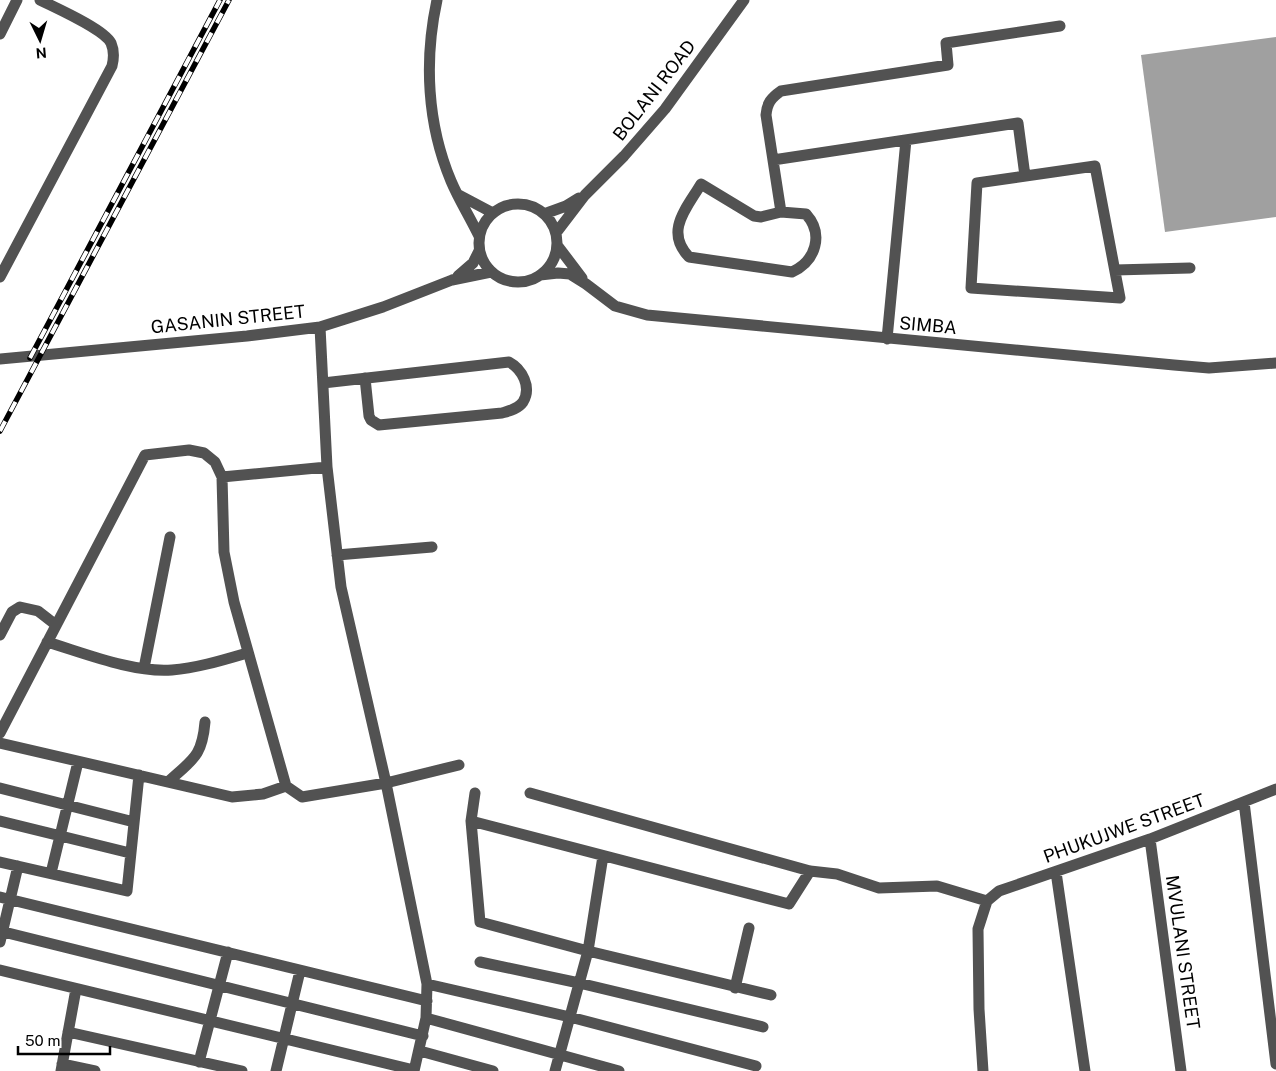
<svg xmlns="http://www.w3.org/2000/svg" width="1276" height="1071" font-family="'Public Sans',sans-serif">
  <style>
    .water { fill: #a0a0a0 }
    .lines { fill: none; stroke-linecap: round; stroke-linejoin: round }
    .minor { stroke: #525252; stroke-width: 11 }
    .rail-casing { stroke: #000; stroke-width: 5.5 }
    .rail { stroke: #fff; stroke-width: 4; stroke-dasharray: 11; stroke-linecap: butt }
    .labels { text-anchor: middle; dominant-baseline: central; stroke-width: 4; stroke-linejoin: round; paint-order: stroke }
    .street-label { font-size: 18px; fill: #000; stroke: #fff }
  </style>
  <rect width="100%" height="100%" fill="#fff"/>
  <!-- water -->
  <path class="water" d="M 1276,37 L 1276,217 L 1165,232 L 1141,55 Z"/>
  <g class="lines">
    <!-- minor -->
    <path class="minor" d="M 437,0 C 424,60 427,124 451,181 C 459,200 470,217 479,236
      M 0,34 L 17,0
      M 773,160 L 1018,123 L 1025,176
      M 1095,166 L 1120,298 L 971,288 L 977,183 Z
      M 701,184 L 754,216 L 761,217 L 781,212 L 806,214 C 824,234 816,261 792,272 L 689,257 C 664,231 687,208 701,184 Z
      M 459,195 L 493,213
      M479 243a39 39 0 1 1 78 0a39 39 0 1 1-78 0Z
      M 781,212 L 766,115 C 767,103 771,98 781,91 L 948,65 L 946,43 L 1060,26
      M 544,214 L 566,206 L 579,198
      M 556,233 L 585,195 L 624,156 L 665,109 L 744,0
      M 557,245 L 582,278
      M 1115,270 L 1190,268
      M 540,275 L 558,273 L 570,274 L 586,284 L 615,306 L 647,315 L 1174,365 L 1209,368 L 1276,363
      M 458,276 L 473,263 L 479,251
      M 0,277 L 112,66 C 114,58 114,50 111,43 C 104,29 56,8 40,0
      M 320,327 L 327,467 L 341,587 L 386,783 L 427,984 L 426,1018 L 414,1071
      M 887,339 L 906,140
      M 0,359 L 247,336 L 320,327 L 383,307 L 452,280 L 491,272
      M 323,383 L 509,362 C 522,369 532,387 523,402 C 518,409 509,411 502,413 L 379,425 L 371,420 L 369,416 L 365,378
      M 222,477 L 327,467
      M 337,555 L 432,547
      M 0,635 L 12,612 L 20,607 L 38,611 L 56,625
      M 47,642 C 84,653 133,673 172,670 C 197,668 223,660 247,653
      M 144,668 L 170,537
      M 0,733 L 145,455 L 189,450 L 204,453 L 215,462 L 222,477 L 224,552 L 234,602 L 286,786
      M 0,743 L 232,797 L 263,794 L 286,786 L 302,797 L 386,783 L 459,765
      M 168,782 C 193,759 202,757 205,722
      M 0,788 L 134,822
      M 475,793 L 471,821 L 480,922 L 588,951 L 771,995
      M 530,793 L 810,871 L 837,874 L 879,888 L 937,886 L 987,901
      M 1244,802 L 1276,1064
      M 0,821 L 130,853
      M 471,821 L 789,904 L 810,871
      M 1150,839 L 1181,1071
      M 0,862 L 127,891 L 139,775
      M 1056,872 L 1085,1071
      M 51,873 L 78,762
      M 0,897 L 427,1001
      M 0,931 L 423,1036
      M 0,942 L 18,866
      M 480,962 L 579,983 L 763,1027
      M 0,970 L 414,1070
      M 427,984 L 570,1017 L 756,1066
      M 735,988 L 749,928
      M 426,1018 L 619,1071
      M 68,1032 L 242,1071
      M 420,1051 L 493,1071
      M 199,1062 L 228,952
      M 62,1064 L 95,1071
      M 61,1071 L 76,989
      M 276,1071 L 300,971
      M 555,1071 L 588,951 L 603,856
      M 983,1071 L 979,1009 L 978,929 L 987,901 L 999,891 L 1150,839 L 1276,789"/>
    <!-- rail casing -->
    <g class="rail-casing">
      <path id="rail" d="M 30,358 L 220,0
        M 0,431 L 229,0"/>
    </g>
    <!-- rail -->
    <use href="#rail" class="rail"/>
  </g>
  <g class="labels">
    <!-- street labels -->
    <g class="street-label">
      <text transform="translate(654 90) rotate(-52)">BOLANI ROAD</text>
      <text transform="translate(228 319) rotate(-6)">GASANIN STREET</text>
      <text transform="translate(928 325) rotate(5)">SIMBA</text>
      <text transform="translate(1124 828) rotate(-20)">PHUKUJWE STREET</text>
      <text transform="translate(1183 952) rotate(82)">MVULANI STREET</text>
    </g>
  </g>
  <!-- north arrow -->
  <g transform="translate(40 40) rotate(175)" stroke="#ffffff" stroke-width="4" paint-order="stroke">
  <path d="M0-4L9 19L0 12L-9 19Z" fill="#000000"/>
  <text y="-8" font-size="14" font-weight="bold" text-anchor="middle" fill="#000000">N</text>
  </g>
  <!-- scale -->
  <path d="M18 1046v8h92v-8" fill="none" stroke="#000000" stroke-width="2.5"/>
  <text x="25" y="1046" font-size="15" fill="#000000" stroke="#ffffff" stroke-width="4" paint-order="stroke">50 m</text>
</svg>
